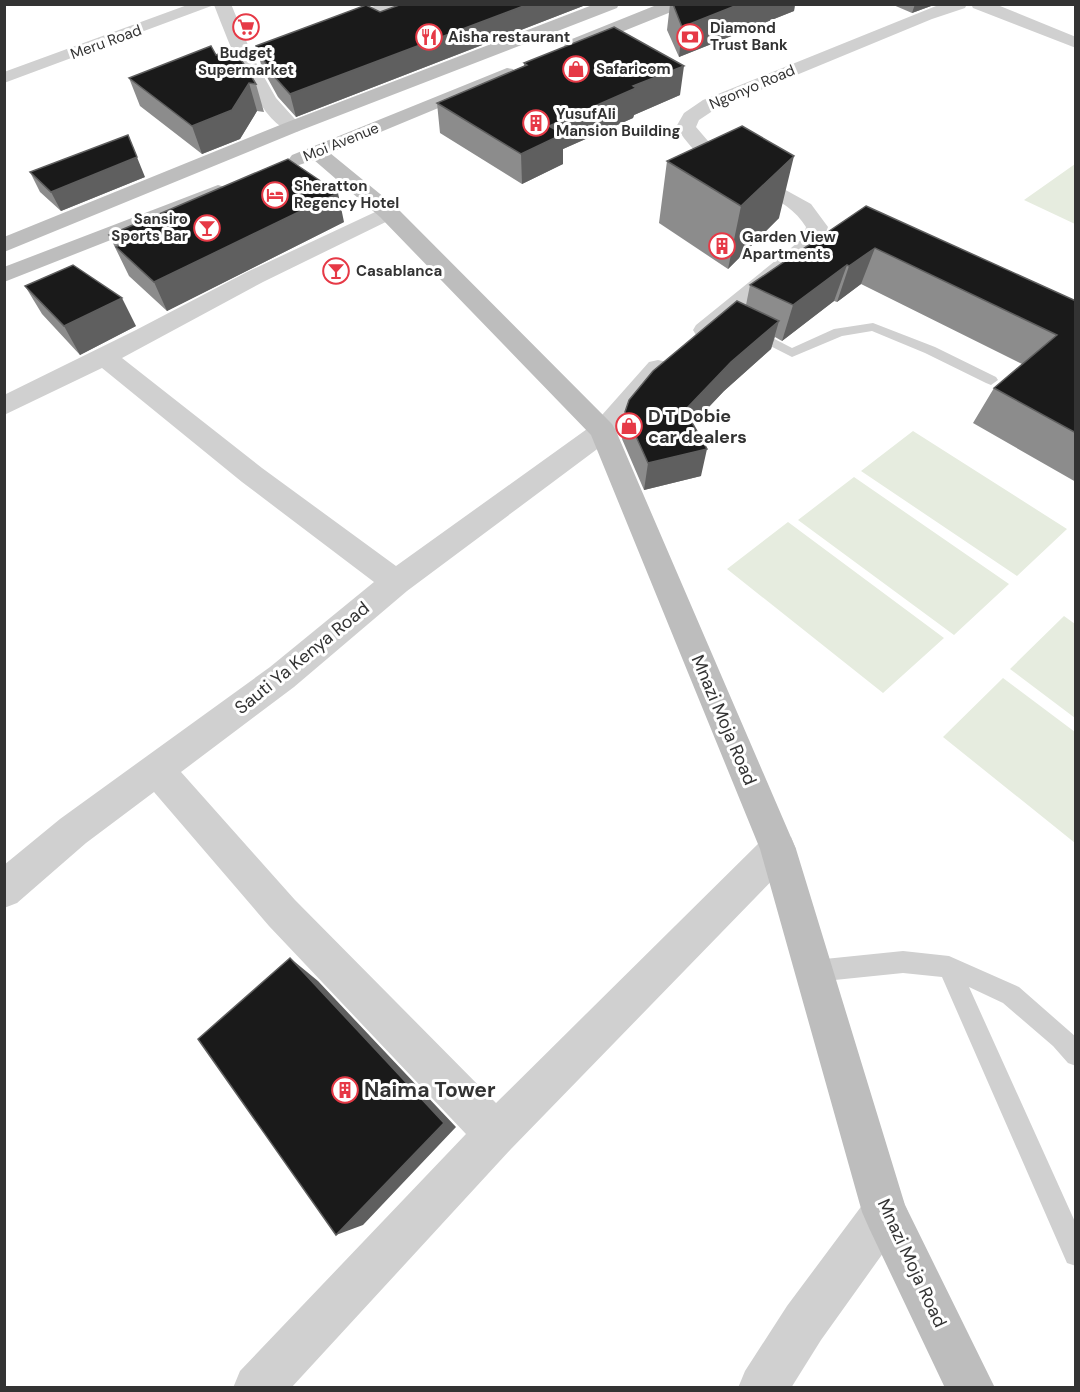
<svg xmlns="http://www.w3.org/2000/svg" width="1080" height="1392" font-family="'DM Sans',sans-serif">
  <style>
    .green { fill: #e6ecdf }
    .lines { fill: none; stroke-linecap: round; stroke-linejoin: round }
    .lane { fill: #d0d0d0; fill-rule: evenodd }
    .street { fill: #d0d0d0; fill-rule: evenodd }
    .secondary { fill: #bdbdbd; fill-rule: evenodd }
    .wall { fill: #8c8c8c }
    .shaded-wall { fill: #5f5f5f }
    .building { fill: #1a1a1a; stroke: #5f5f5f; stroke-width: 1.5 }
    .labels { text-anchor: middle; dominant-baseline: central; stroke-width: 6; stroke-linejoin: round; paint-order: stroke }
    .far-poi-label { font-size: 15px; font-weight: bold; fill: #333; stroke: #fff; text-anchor: start }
    .far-street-label { font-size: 15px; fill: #333; stroke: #fff }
    .poi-label { font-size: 18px; font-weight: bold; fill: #333; stroke: #fff; text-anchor: start }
    .street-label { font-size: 18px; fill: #333; stroke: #fff }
    .near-poi-label { font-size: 21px; font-weight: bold; fill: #333; stroke: #fff; text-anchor: start }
  </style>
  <rect width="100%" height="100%" fill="#fff"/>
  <!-- green -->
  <path class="green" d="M 1075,164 L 1075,224 L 1024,200 Z
    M 913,431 L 1067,529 L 1017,576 L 861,471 Z
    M 854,477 L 1009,584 L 954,635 L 798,520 Z
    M 788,522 L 944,638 L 883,693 L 727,569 Z
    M 1064,616 L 1075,624 L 1075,718 L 1010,669 Z
    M 1003,678 L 1075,732 L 1075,843 L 943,737 Z"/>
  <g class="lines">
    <!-- lane -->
    <path class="lane" d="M 873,323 L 935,347 L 996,377 L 998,380 L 991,385 L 986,383 L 925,353 L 872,331 L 842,336 L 792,357 L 745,333 L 747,330 L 757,330 L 792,348 L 834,329 Z
      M 903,951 L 949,956 L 1019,987 L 1076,1037 L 1076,1066 L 1068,1063 L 1053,1046 L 1003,1003 L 969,987 L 1076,1224 L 1076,1266 L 1067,1263 L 942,977 L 903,973 L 815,982 L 807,979 L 804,971 L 807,963 L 815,960 Z"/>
    <!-- street -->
    <path class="street" d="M 190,4 L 231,4 L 250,50 L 380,4 L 405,4 L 403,8 L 255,61 L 276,98 L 302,127 L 299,131 C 263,140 225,32 214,5 L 4,83 L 4,72 Z
      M 941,4 L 967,4 L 965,8 L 932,19 L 717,108 L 699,120 L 696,127 L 714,148 L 729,159 L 811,204 L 828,227 L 821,245 L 714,335 L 705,338 L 696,335 L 693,330 L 696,325 L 791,248 L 803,238 L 806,227 C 787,196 743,186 714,167 C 698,156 687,143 676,127 L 684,113 L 703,100 Z
      M 971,4 L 995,4 L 1076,37 L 1076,48 L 973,8 Z
      M 388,206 L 396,207 L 399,212 L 396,217 L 263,282 L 122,358 L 262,468 L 396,566 L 594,424 L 649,362 L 658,360 L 667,362 L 671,368 L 612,438 L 407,591 L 294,687 L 181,772 L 295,900 L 496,1103 L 765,837 L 778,831 L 791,837 L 796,849 L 791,861 L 511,1149 L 291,1388 L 233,1388 L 240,1371 L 466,1134 L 269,926 L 154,792 L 86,843 L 17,903 L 4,908 L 4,865 L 60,819 L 270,667 L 374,582 L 242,482 L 102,368 L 4,415 L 4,395 L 136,330 L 247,272 Z
      M 885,1189 L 901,1196 L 908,1212 L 901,1228 L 821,1340 L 791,1388 L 738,1388 L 745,1371 L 787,1306 L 869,1196 Z"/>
    <!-- secondary -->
    <path class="secondary" d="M 595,4 L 619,4 L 617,8 L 299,131 L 4,252 L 4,237 L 285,123 Z
      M 659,4 L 683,4 L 681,8 L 579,49 L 567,49 L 564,45 L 567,41 Z
      M 507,68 L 513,69 L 516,73 L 513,77 L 330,153 L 396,207 L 612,424 L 616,431 L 796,849 L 905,1205 L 995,1388 L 945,1388 L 869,1228 L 862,1212 L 760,849 L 591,435 L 380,217 L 314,160 L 299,165 L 292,163 L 289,159 L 292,155 Z
      M 218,185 L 225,187 L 229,191 L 225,195 L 4,282 L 4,267 Z"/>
  </g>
  <!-- wall -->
  <path class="wall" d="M 670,4 L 795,4 L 794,11 L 679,57 L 667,30 Z
    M 891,4 L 931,4 L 931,6 L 912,13 Z
    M 583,6 L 296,117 L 278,97 L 262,68 L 256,46 L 380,12 Z
    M 216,55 L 256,84 L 264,112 L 257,111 L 240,139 L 202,154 L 140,106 L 129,78 Z
    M 524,63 L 680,95 L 634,115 L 633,118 L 563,149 L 563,164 L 522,184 L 440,133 L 437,103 L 524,66 Z
    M 667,161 L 779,218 L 728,269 L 659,223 Z
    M 30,172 L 145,177 L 61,211 L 40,192 Z
    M 866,206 L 1076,301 L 1076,482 L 973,423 L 994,388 L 1022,364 L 861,284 L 837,302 L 834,301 L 782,341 L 775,337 L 771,349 L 724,391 L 693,424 L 701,476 L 644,490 L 622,439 L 625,412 L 746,305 L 750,285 Z
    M 344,222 L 167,311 L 129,276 L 109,235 Z
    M 25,286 L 136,326 L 80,355 L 42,314 Z"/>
  <!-- shaded-wall -->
  <path class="shaded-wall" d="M 529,4 L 583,4 L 583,6 L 296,117 L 290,94 Z
    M 740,4 L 795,4 L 794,11 L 679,57 L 682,27 Z
    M 915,4 L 931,4 L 931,6 L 912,13 Z
    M 684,66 L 680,95 L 634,115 L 633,118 L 563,149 L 563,164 L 522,184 L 521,154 L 549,126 L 633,86 Z
    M 249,83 L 257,111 L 240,139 L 202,154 L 192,126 Z
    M 128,135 L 145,177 L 61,211 L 51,192 Z
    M 794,156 L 779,218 L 728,269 L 741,206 Z
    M 338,193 L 344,222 L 167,311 L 154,282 Z
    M 875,248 L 861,284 L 837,302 L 849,266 Z
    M 847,265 L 834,301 L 782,341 L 793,305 Z
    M 122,298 L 136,326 L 80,355 L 64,326 Z
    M 779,321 L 771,349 L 724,391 L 680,437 L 685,410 L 731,362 Z
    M 707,449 L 701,476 L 644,490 L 648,463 Z
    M 290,958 L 318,981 L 456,1127 L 363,1225 L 336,1235 Z"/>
  <!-- building -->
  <path class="building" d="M 402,4 L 529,4 L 290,94 L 272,74 L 256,46 L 366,5 L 380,12 Z
    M 673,4 L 740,4 L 682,27 Z
    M 614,27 L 684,66 L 633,86 L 636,88 L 549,126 L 563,134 L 521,154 L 437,103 L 527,65 L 524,63 Z
    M 211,46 L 216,55 L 234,48 L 256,84 L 249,83 L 232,110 L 192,126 L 129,78 Z
    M 742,126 L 794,156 L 741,206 L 667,161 Z
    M 128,135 L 137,157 L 51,192 L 30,172 Z
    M 288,159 L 338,193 L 154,282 L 116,247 L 120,245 L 109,235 L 171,209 Z
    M 866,206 L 1076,301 L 1076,433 L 994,388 L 1057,335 L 875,248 L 849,266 L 847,265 L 793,305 L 750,285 Z
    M 73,265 L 122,298 L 64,326 L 25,286 Z
    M 737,301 L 779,321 L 731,362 L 685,410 L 707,449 L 648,463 L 625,412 L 629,400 L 653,371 Z
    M 290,958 L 444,1123 L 336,1235 L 198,1039 Z"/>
  <!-- icons -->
  <defs>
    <g id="supermarket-ring" transform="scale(1.35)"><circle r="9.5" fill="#fff" stroke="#e63946" stroke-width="1.5"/><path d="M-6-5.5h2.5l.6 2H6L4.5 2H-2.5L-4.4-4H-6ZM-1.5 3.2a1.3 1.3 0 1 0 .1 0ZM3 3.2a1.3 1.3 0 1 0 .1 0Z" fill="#e63946"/></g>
    <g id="restaurant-ring" transform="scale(1.35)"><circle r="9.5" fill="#fff" stroke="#e63946" stroke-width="1.5"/><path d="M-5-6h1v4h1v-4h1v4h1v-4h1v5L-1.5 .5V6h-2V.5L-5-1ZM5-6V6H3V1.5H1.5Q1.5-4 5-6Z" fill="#e63946"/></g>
    <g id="bank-ring" transform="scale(1.35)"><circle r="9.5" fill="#fff" stroke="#e63946" stroke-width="1.5"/><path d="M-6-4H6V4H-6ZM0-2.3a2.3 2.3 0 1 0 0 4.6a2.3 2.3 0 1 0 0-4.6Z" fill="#e63946"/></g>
    <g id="shop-ring" transform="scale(1.35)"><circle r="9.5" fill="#fff" stroke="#e63946" stroke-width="1.5"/><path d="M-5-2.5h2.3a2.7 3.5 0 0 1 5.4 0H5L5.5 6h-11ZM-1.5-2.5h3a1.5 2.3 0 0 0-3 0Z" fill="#e63946"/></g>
    <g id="building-ring" transform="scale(1.35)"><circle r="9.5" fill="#fff" stroke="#e63946" stroke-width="1.5"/><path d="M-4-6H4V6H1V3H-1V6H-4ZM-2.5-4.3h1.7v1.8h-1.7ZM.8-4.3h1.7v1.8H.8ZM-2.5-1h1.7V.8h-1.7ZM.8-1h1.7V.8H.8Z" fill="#e63946"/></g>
    <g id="hotel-ring" transform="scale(1.35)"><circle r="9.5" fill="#fff" stroke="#e63946" stroke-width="1.5"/><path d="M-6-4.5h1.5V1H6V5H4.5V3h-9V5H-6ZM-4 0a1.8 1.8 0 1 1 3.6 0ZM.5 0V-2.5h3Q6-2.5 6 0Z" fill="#e63946"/></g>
    <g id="bar-ring" transform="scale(1.35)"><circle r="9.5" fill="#fff" stroke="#e63946" stroke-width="1.5"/><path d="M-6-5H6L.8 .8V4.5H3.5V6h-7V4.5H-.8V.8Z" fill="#e63946"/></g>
  </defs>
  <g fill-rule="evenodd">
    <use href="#supermarket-ring" x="246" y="27"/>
    <use href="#restaurant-ring" x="429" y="37"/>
    <use href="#bank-ring" x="690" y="37"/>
    <use href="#shop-ring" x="576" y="69"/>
    <use href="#building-ring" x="536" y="123"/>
    <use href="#hotel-ring" x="275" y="195"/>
    <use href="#bar-ring" x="207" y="228"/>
    <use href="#building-ring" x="722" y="246"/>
    <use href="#bar-ring" x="336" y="271"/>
    <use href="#shop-ring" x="629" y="426"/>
    <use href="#building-ring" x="345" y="1090"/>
  </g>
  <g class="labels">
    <!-- far-poi labels -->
    <g class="far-poi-label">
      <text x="710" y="28">Diamond<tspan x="710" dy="17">Trust Bank</tspan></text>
      <text x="448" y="37">Aisha restaurant</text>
      <text x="246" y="53" text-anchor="middle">Budget<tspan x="246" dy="17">Supermarket</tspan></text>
      <text x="596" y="69">Safaricom</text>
      <text x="556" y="114">YusufAli<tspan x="556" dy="17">Mansion Building</tspan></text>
      <text x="294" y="186">Sheratton<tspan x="294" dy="17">Regency Hotel</tspan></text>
      <text x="188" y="219" text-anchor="end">Sansiro<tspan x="188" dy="17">Sports Bar</tspan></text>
      <text x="742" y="237">Garden View<tspan x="742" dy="17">Apartments</tspan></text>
      <text x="356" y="271">Casablanca</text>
    </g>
    <!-- far-street labels -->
    <g class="far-street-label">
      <text transform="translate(106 42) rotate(-20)">Meru Road</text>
      <text transform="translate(752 87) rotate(-23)">Ngonyo Road</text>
      <text transform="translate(341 142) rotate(-22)">Moi Avenue</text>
    </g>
    <!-- poi labels -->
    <g class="poi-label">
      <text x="648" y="416">D T Dobie<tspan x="648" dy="21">car dealers</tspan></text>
    </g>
    <!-- street labels -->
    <g class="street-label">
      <text transform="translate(302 658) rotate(-39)">Sauti Ya Kenya Road</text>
      <text transform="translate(724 720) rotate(67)">Mnazi Moja Road</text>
      <text transform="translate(912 1263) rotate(65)">Mnazi Moja Road</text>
    </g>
    <!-- near-poi labels -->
    <g class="near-poi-label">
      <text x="364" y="1090">Naima Tower</text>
    </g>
  </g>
  <!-- border -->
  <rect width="1080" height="1392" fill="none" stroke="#333333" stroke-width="12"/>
</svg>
